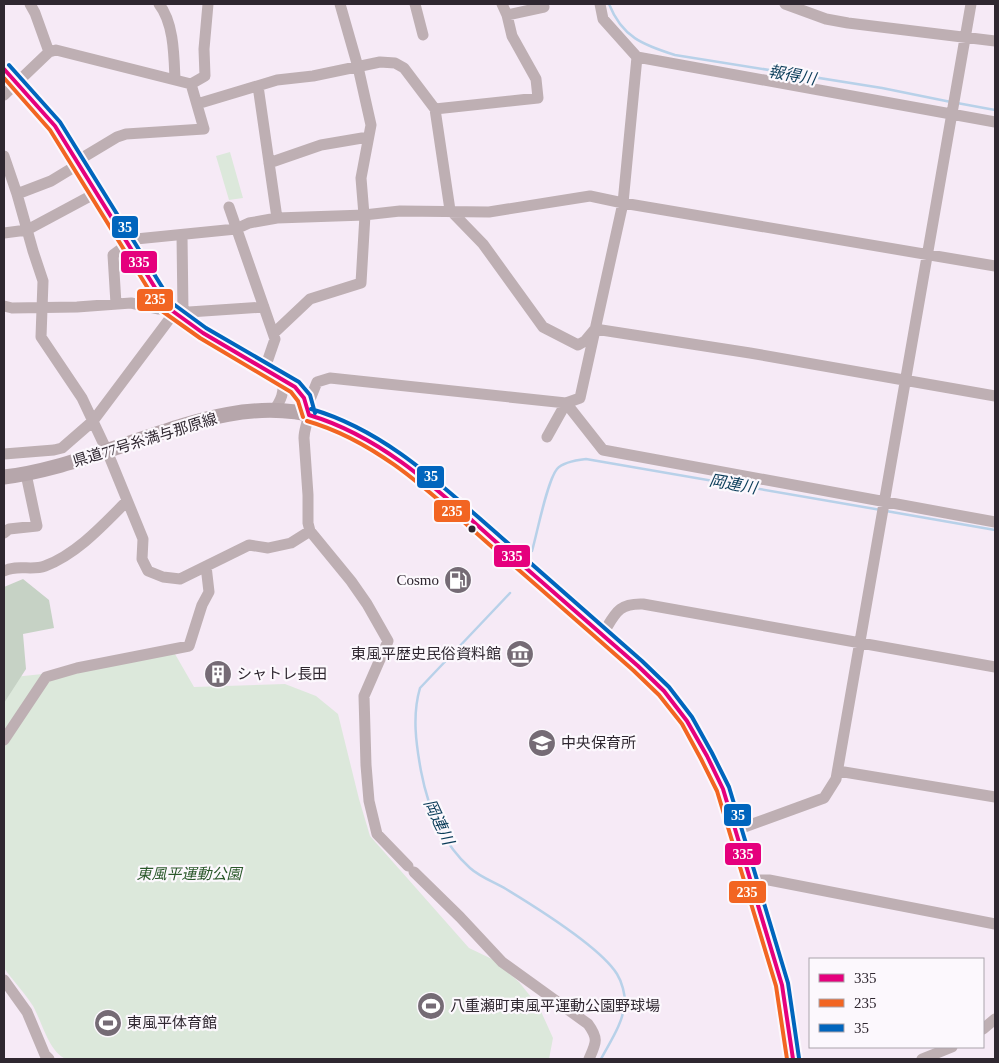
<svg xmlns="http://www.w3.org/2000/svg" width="999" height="1063" font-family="'Times New Roman','Noto Sans JP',serif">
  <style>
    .green { fill: #dce8db }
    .forest { fill: #c6d2c5 }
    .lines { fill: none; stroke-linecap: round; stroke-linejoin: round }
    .stream { stroke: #b8d1e9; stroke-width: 2.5 }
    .minor { stroke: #beafb3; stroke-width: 11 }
    .major { stroke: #b6a6ab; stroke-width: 15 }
    .bus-1-casing { stroke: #fcf8fd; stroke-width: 8 }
    .bus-2-casing { stroke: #fcf8fd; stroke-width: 8 }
    .bus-3-casing { stroke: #fcf8fd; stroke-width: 8 }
    .bus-1 { stroke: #e5007d; stroke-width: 4 }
    .bus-2 { stroke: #f26522; stroke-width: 4 }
    .bus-3 { stroke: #0065bd; stroke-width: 4 }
    .bus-dot { fill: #2f2730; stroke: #fcf8fd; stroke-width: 2 }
    .labels { text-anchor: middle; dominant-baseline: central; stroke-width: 4.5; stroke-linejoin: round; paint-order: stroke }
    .street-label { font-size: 15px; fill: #2f2730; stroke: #fcf8fd }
    .poi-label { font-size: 15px; fill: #2f2730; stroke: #fcf8fd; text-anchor: start }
    .park-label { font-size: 15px; font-style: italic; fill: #2a582a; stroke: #fcf8fd }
    .water-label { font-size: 16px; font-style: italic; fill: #0a3c59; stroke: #fcf8fd }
    .line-badge { stroke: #fcf8fd; stroke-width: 2 }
    .badge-label { font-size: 14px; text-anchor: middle; font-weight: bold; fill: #fff }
  </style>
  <rect width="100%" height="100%" fill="#f6eaf6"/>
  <!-- green -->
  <path class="green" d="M 230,152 L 243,198 L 229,200 L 216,156 Z
    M 175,654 L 194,687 L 285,684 L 316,696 L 338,714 L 359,799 L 370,836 L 469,948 L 494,960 L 519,982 L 539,1007 L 553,1038 L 549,1059 L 66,1059 C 49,1052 42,1022 33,1006 C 25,993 13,981 4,968 L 4,678 L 62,672 Z"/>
  <!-- forest -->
  <path class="forest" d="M 23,579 L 49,600 L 54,628 L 23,634 L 26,669 L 4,703 L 4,587 Z"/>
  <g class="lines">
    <!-- stream -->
    <path class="stream" d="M 609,4 C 622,37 643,45 675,55 L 882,88 L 951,102
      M 957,103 L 995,110
      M 886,511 L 995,530
      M 532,551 C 537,534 547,481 557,469 C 563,462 577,460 586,459 L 881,510
      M 510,593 L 420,688 C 412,715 416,744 421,771 C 428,808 442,843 470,868 C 480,877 494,882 506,889 C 534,906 601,948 617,974 C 622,982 625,994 625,1003 C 623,1023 610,1042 601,1059"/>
    <!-- minor -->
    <path class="minor" d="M 30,4 L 35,13 L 49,52
      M 159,4 C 174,23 174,56 175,80
      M 340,4 L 358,67 L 371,125 L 361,178 L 364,215 L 400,211 L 489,212 L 590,196 L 623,203 L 995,266
      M 415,4 L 423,35
      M 600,4 L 603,19 L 637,57 L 995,122
      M 785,4 L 826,19 L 848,23 L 995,41
      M 507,15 L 544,7 L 542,4
      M 4,69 L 55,126 L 167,307 L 174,313 L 203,333 L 295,387 C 302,394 311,406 308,417 C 307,425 304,430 304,438 L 308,495 L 308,523 L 310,531 L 351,581 L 367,604 L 388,641 L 364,696 L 366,765 L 369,801 L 377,834 L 408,866
      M 258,86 L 277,218
      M 4,95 L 49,52 L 56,50 L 191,84 L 205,76 L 204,49 L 208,4
      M 197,104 L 277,80 L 313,76 L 380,62 L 395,63 L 404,68 L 435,109 L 450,210 L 483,244 L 543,327 L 578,345 L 585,341 L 595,329
      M 435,109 L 538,98 L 536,79 L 512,36 L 507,15 L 502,4
      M 4,156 L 17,194 L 33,251 L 43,281 L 41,337 L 82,398 L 107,451 L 143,539 L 142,559 L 148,571 L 163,577 L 180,579 L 249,545 L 268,548 L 291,543 L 310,531
      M 77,161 L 117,137 L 126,134 L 204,129 L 191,84
      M 269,163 L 321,145 L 368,137
      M 17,194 L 51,181 L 79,164
      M 229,207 L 275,339 L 265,368
      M 4,233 L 27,230 L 96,193
      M 182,235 L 183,312
      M 126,240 L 236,229 L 249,223 L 277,218 L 365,215 L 361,283 L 310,299 L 274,333
      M 116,304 L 113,255 L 128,244
      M 4,306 L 12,308 L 77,307 L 131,303 L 159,309 L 167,307
      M 595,329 L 750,353 L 995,396
      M 307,407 L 317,382 L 330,378 L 566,403 L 603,450 L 995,522
      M 273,411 C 282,400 284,392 283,379
      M 547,437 L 566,403 L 580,398 L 623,203 L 637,57
      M 4,454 L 54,450 L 62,448 L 93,421 L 174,313 L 264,307
      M 4,533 L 9,529 L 37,526 L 26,474
      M 4,571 C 17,564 32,571 45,566 C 77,554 103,525 127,501
      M 602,635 C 615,615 617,603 643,604 L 995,667
      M 4,740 L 46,677 L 77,668 L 189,646 L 202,605 L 209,592 L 206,566
      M 838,771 L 995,797
      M 736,830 L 824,798 L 836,779 L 971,4
      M 414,872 L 460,917 L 502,962 L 588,1024 C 599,1039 596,1043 589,1059
      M 751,880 L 769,880 L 995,924
      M 4,980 L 27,1012 L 45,1055 L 49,1059
      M 983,1029 L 995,1019
      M 922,1059 L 952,1047"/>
    <!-- major -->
    <path class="major" d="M 4,477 C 39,473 73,462 106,451 C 175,429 246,396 319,417 C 361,430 395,457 429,483 L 638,666 L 664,691 L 687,721 L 707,756 L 723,789 L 736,830 L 782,985 L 793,1059"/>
    <!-- bus-1 casing -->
    <g class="bus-1-casing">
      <path id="bus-1" d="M 4,69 L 55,126 L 167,307 L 203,333 L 295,387 L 304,398 L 309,415
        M 309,415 C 383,437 439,491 495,541 C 543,583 590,624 638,666 L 664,691 L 687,721 L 707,756 L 723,789 L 782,985 L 793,1059"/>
    </g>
    <!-- bus-2 casing -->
    <g class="bus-2-casing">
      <path id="bus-2" d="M 4,78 L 50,130 L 162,311 L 200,338 L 291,392 L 298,401 L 303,417
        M 307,421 C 380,442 435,497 491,546 C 539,587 586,629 634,671 L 659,695 L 682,724 L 701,759 L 717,791 L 776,986 L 787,1059"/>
    </g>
    <!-- bus-3 casing -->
    <g class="bus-3-casing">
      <path id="bus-3" d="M 9,65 L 60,122 L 172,303 L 206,328 L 299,382 L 310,395 L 315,413
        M 311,409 C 387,431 443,487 502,538 C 549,579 596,620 642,661 L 669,687 L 692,717 L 712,753 L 729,787 L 788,983 L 799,1058"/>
    </g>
    <!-- bus-1 -->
    <use href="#bus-1" class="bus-1"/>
    <!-- bus-2 -->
    <use href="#bus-2" class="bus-2"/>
    <!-- bus-3 -->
    <use href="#bus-3" class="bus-3"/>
  </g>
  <!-- icons -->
  <defs>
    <g id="fuel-disc" transform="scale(1.4375)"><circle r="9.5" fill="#756b75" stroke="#fcf8fd"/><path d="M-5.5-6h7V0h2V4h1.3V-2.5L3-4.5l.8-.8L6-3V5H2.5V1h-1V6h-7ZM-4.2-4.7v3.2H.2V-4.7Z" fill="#fff"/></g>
    <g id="museum-disc" transform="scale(1.4375)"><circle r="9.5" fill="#756b75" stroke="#fcf8fd"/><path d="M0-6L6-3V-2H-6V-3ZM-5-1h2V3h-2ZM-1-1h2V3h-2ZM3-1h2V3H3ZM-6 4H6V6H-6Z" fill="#fff"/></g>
    <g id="building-disc" transform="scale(1.4375)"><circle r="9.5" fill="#756b75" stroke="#fcf8fd"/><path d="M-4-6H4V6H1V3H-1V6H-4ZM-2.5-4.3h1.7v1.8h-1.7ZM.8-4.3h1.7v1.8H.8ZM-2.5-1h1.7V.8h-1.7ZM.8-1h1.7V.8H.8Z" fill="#fff"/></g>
    <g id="school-disc" transform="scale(1.4375)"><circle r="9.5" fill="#756b75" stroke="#fcf8fd"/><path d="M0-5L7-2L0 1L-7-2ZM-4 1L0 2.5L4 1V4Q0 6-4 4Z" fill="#fff"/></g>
    <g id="stadium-disc" transform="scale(1.4375)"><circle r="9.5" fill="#756b75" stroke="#fcf8fd"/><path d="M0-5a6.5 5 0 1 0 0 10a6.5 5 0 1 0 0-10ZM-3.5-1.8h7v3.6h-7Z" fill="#fff"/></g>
  </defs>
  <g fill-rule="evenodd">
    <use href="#fuel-disc" x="458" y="580"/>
    <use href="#museum-disc" x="520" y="654"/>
    <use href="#building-disc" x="218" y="674"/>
    <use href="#school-disc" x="542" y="743"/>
    <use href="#stadium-disc" x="431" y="1006"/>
    <use href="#stadium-disc" x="108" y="1023"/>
  </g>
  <!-- markers -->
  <circle class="bus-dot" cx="472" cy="529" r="4.5"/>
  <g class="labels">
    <!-- street labels -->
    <g class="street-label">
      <text transform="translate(145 440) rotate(-17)">県道77号糸満与那原線</text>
    </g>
    <!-- poi labels -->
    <g class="poi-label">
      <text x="439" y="580" text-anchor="end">Cosmo</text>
      <text x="501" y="654" text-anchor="end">東風平歴史民俗資料館</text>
      <text x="237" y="674">シャトレ長田</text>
      <text x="561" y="743">中央保育所</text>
      <text x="450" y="1006">八重瀬町東風平運動公園野球場</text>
      <text x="127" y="1023">東風平体育館</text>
    </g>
    <!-- park labels -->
    <g class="park-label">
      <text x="189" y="874">東風平運動公園</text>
    </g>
    <!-- water labels -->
    <g class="water-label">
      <text transform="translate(792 75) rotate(10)">報得川</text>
      <text transform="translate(733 484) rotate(10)">岡連川</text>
      <text transform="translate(439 822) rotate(65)">岡連川</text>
    </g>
  </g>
  <g class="line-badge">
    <rect x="111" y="215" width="28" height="24" rx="5" fill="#0065bd"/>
    <rect x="120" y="250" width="38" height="24" rx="5" fill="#e5007d"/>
    <rect x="136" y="288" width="38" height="24" rx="5" fill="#f26522"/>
    <rect x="416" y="465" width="29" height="24" rx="5" fill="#0065bd"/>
    <rect x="433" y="499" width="38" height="24" rx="5" fill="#f26522"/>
    <rect x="493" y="544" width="38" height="24" rx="5" fill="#e5007d"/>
    <rect x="723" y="803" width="29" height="24" rx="5" fill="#0065bd"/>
    <rect x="724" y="842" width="38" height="24" rx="5" fill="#e5007d"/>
    <rect x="728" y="880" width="39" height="24" rx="5" fill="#f26522"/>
  </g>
  <g class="badge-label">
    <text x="125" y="232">35</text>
    <text x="139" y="267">335</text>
    <text x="155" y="304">235</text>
    <text x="431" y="481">35</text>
    <text x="452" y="516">235</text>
    <text x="512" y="561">335</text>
    <text x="738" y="820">35</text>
    <text x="743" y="859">335</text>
    <text x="747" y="897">235</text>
  </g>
  <!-- border -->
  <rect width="999" height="1063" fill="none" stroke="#2f2730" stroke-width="10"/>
  <!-- legend -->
  <rect x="809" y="958" width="175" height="90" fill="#fcf8fd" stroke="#aaa4ab"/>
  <rect x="819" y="974" width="25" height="8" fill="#e5007d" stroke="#aaa4ab"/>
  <text x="854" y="983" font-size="15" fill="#2f2730">335</text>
  <rect x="819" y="999" width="25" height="8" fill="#f26522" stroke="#aaa4ab"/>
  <text x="854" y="1008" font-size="15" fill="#2f2730">235</text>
  <rect x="819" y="1024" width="25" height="8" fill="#0065bd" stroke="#aaa4ab"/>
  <text x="854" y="1033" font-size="15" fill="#2f2730">35</text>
</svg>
